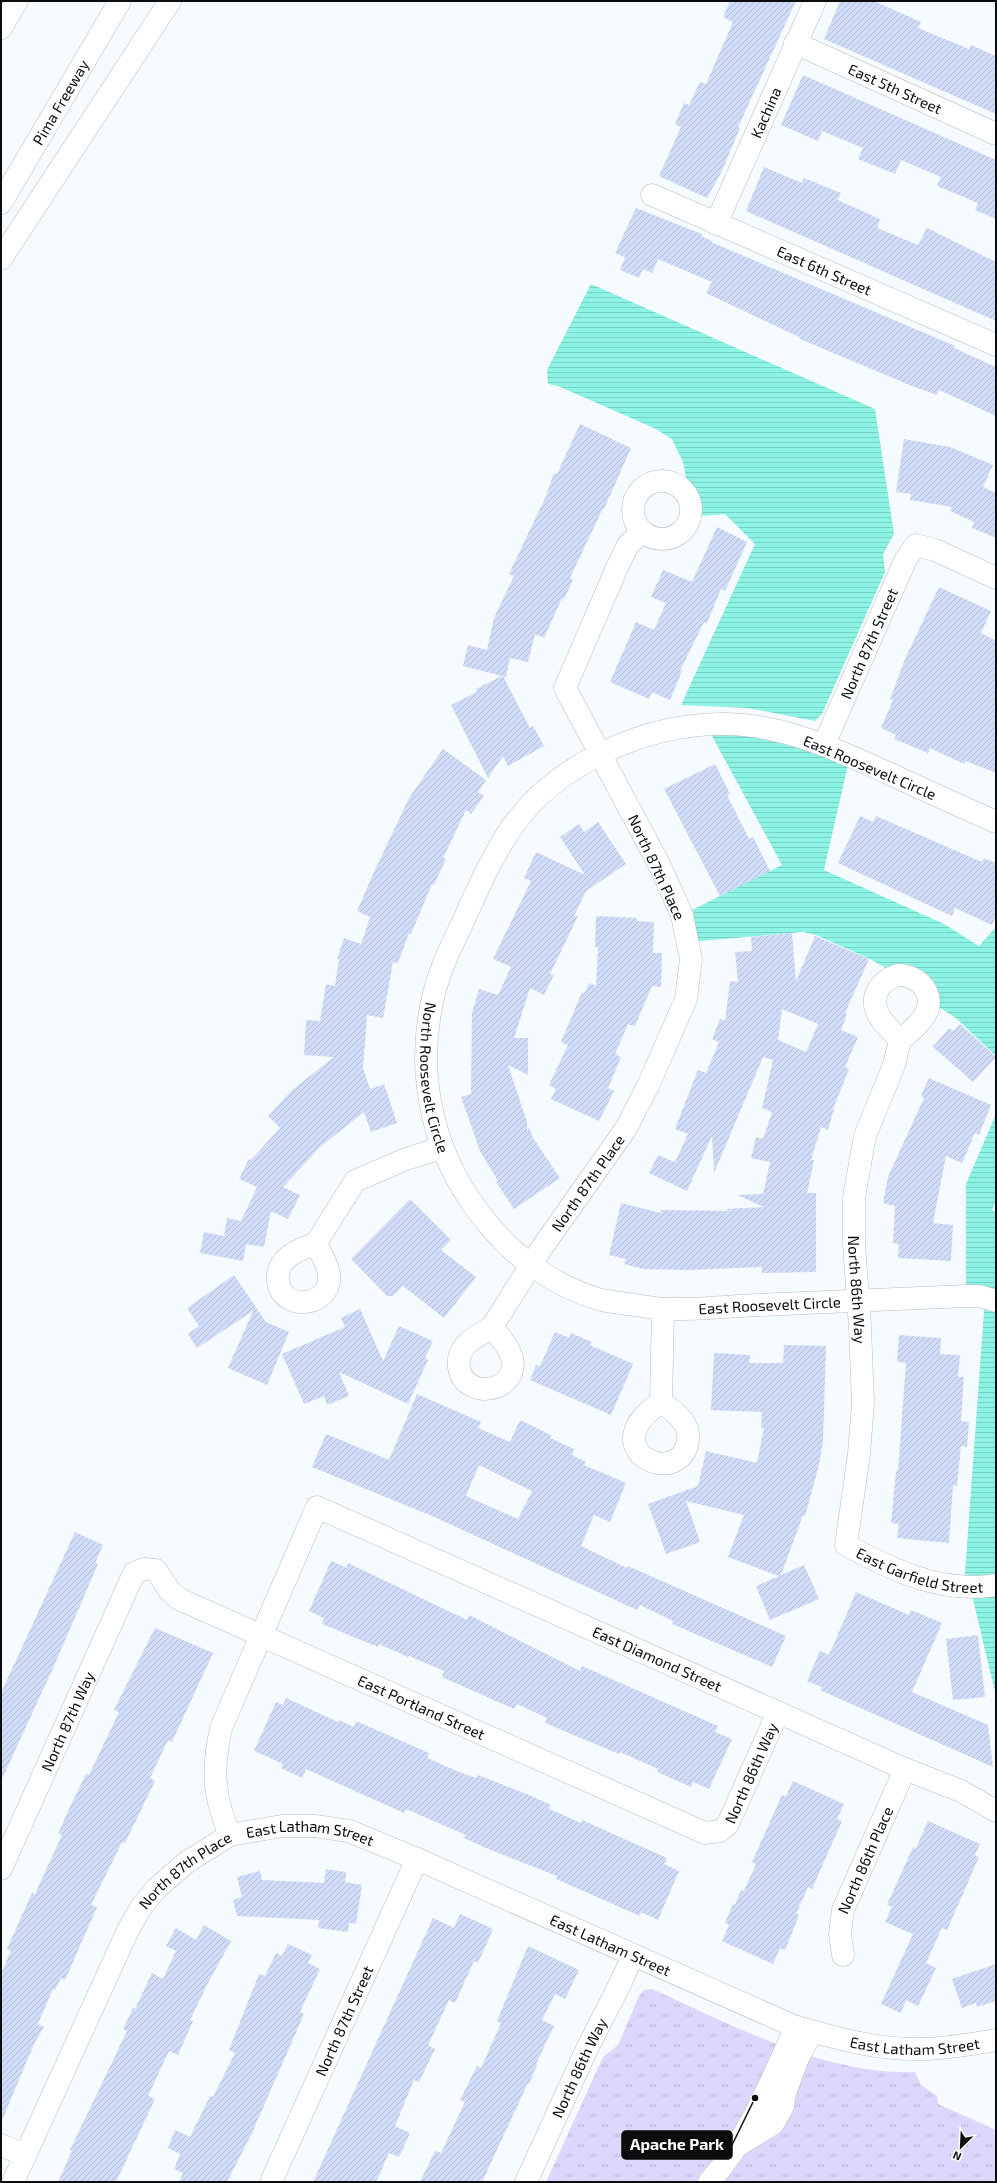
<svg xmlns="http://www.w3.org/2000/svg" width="997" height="2183" font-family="'Exo 2',sans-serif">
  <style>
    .grass { fill: url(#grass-tufts) }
    .water { fill: url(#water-rules) }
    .building { fill: url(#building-hatch); fill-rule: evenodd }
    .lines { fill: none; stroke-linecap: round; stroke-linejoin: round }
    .minor-casing { stroke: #b7bcbf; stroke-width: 23 }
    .highway-casing { stroke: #b7bcbf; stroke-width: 23 }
    .minor { stroke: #fff; stroke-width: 22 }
    .highway { stroke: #fff; stroke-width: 22 }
    .labels { text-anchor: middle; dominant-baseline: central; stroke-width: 3.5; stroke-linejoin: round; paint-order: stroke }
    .street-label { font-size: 15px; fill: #0a0c0d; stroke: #fff }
    .leader { fill: none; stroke: #0a0c0d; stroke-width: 1.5 }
    .callout-dot { fill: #0a0c0d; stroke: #fff; stroke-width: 1.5 }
    .callout { fill: #0a0c0d; stroke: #0a0c0d; stroke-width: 1.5 }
    .callout-label { font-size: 16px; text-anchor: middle; font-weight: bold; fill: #fff }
  </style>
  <defs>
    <pattern id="grass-tufts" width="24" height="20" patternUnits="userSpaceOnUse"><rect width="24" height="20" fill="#ddd6fd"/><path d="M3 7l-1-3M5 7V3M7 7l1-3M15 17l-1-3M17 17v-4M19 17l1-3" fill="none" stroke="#bcb6d8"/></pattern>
    <pattern id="water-rules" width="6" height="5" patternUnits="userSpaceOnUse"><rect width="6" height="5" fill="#8df3e5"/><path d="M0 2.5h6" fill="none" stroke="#78cfc3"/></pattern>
    <pattern id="building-hatch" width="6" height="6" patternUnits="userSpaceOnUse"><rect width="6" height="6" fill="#d1ddf8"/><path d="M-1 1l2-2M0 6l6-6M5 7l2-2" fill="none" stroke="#b2bcd3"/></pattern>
  </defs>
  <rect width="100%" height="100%" fill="#f6fbff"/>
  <!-- grass -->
  <path class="grass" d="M 652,1989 C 730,2024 827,2076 915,2072 L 921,2085 L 937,2096 L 938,2104 L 996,2130 L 996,2182 L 546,2182 L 603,2057 L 618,2045 L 639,1996 L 644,1990 Z"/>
  <!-- water -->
  <path class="water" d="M 591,284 L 875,409 L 894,534 L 883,554 L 885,572 L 822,714 L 815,721 L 748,708 L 681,705 L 755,544 L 725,514 L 701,516 L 700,499 L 687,482 L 683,462 L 672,439 L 656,429 L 558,386 L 548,384 L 547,370 Z
    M 706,725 L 850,756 L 824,870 L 944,924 L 979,946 L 996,927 L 996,1056 L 956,1018 L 929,1001 L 898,975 L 870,959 L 816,935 L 803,932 L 688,942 L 682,915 L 782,865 Z
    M 996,1114 L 996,1201 L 992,1210 L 996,1212 L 996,1696 L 970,1587 L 964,1586 L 985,1298 L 966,1296 L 966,1184 Z"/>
  <!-- building -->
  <path class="building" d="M 730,1 L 796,1 L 738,127 L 740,128 L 721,173 L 707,198 L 659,176 L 681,127 L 675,124 L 684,103 L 689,105 L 700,82 L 706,84 L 733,22 L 723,17 Z
    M 840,1 L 874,1 L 921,22 L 918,28 L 969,49 L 971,45 L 996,56 L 996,114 L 824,39 Z
    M 803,75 L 996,160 L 996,219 L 975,210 L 978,203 L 937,186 L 941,177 L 901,160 L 895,174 L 858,159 L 863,148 L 822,131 L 818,141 L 781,125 Z
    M 764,167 L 802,183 L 804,178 L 841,193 L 838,200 L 880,219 L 877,228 L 918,245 L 927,228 L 996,262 L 996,321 L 746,211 Z
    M 636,208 L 702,234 L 701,236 L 712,241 L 711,242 L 955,346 L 954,348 L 996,367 L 996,416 L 939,390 L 937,395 L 912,386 L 800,339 L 801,338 L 706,293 L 712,282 L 658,259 L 652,273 L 643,269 L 639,278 L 620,270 L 625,257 L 615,253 Z
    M 580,424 L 631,448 L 604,509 L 603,508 L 570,578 L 573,580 L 564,599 L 562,598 L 544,638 L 535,634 L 528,662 L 510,658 L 506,677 L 503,676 L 530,728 L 533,726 L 544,746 L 508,766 L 503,756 L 488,778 L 451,705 L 477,692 L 476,689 L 502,676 L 463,666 L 468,645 L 487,650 L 494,618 L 514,576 L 509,574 L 546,496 L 554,473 L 557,474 Z
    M 904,439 L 950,447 L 993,465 L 983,487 L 996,493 L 996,538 L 972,528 L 974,522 L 950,511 L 952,507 L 910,500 L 911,494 L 896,492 Z
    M 717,527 L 747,542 L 725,591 L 721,589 L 707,623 L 704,622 L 680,671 L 682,671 L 670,700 L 652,692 L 649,699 L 610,682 L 636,622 L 654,630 L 666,603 L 651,597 L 663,570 L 692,582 Z
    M 939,587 L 991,611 L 981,633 L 996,641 L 996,773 L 966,761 L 964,764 L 930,748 L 928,753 L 894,739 L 896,735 L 881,728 L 893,700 L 890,699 L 905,659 Z
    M 443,749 L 486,780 L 478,792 L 484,796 L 471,814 L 466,810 L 443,858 L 446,859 L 434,885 L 432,884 L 411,934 L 409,933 L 398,963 L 393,962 L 383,1018 L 367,1015 L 363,1068 L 370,1089 L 384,1084 L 397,1123 L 371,1132 L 364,1112 L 320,1147 L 283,1187 L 300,1195 L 288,1219 L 271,1211 L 264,1247 L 246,1244 L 243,1261 L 200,1253 L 204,1232 L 224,1236 L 227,1218 L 241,1221 L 257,1187 L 239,1179 L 249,1159 L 251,1160 L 280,1128 L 268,1116 L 292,1090 L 334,1057 L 304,1055 L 306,1020 L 320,1021 L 326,984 L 335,986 L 339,959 L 337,959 L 344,938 L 361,944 L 370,917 L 357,911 L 375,870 L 409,798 Z
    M 715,764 L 730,794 L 727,795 L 749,839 L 753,837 L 770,871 L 720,896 L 664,789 Z
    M 860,816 L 873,822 L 876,816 L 982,862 L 984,858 L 996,863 L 996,916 L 992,925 L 955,908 L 952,916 L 838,863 Z
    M 598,822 L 626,864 L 586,891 L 574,916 L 578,916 L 550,974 L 554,975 L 544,995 L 530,988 L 514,1038 L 528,1038 L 528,1075 L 508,1065 L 527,1122 L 527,1131 L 529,1127 L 533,1138 L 560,1178 L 514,1209 L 496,1182 L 498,1181 L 480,1151 L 461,1097 L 471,1094 L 472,1013 L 479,989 L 498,995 L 511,967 L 493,959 L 531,881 L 524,878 L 536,852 L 585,875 L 560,837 L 579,824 L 584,832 Z
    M 596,916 L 637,918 L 637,921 L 654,922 L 653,953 L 662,953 L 661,987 L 652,986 L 635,1026 L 628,1024 L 615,1054 L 621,1057 L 608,1088 L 614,1091 L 599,1121 L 551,1099 L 556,1089 L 549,1085 L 568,1045 L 561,1042 L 582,992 L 584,994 L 589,983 L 596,986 L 598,947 L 595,947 Z
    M 792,933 L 796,981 L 815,936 L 869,959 L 845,1013 L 847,1014 L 841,1030 L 858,1037 L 845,1067 L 849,1069 L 833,1109 L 834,1109 L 828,1130 L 821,1127 L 811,1160 L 814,1160 L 807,1193 L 816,1193 L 816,1272 L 762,1273 L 762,1267 L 688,1270 L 643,1269 L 624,1264 L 626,1259 L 609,1255 L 621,1203 L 661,1213 L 661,1210 L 730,1211 L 725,1209 L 764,1207 L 737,1195 L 763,1194 L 770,1162 L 751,1158 L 756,1137 L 763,1139 L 772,1112 L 762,1108 L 773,1060 L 763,1057 L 714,1173 L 712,1136 L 687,1191 L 649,1173 L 658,1155 L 675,1162 L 688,1134 L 675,1129 L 698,1070 L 706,1073 L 719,1042 L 712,1039 L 720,1019 L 725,1021 L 730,981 L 738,982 L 735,952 L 752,951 L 751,937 ZM 782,1009 L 818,1024 L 806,1052 L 778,1040 Z
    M 960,1024 L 996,1057 L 973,1082 L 933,1047 L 949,1028 L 953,1031 Z
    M 929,1078 L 991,1105 L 979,1135 L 975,1133 L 962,1163 L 946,1156 L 933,1223 L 953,1225 L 951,1261 L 898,1258 L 899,1244 L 893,1243 L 895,1206 L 883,1203 L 888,1177 L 924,1098 L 921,1096 Z
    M 410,1199 L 451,1240 L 441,1250 L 476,1277 L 444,1318 L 403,1286 L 393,1296 L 387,1296 L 351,1259 Z
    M 234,1275 L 266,1322 L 289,1332 L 267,1385 L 228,1368 L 253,1311 L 197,1348 L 188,1334 L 199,1326 L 187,1308 Z
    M 360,1309 L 383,1361 L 399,1326 L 433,1341 L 425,1358 L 428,1360 L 408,1404 L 339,1372 L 349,1396 L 327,1405 L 324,1396 L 304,1404 L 282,1354 L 345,1327 L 341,1318 Z
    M 555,1332 L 569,1338 L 571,1333 L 592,1342 L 590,1345 L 633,1364 L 611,1415 L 530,1380 L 536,1365 L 540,1366 Z
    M 899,1335 L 941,1338 L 940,1354 L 960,1355 L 958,1377 L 964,1377 L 961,1421 L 969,1422 L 967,1447 L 961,1446 L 957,1486 L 953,1485 L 949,1543 L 897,1538 L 899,1524 L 891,1523 L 896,1471 L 898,1471 L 906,1363 L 897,1362 Z
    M 784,1345 L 826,1346 L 823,1442 L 818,1469 L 805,1516 L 803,1515 L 781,1575 L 804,1565 L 819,1599 L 770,1620 L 756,1586 L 779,1576 L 728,1557 L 744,1515 L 686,1501 L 700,1542 L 666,1554 L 648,1504 L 698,1486 L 706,1451 L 757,1463 L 764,1428 L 761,1428 L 762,1412 L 711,1410 L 714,1353 L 750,1355 L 749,1363 L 783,1363 Z
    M 417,1394 L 481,1422 L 478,1428 L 510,1442 L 520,1420 L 551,1435 L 550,1438 L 574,1449 L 572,1455 L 586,1462 L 584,1465 L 626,1483 L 610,1522 L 594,1515 L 581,1546 L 627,1568 L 628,1566 L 786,1636 L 772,1667 L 672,1624 L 673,1621 L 640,1605 L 637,1610 L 432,1516 L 312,1467 L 326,1434 L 389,1460 ZM 479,1465 L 532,1491 L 518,1519 L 466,1496 Z
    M 75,1532 L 103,1545 L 95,1563 L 98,1564 L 54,1666 L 1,1781 L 1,1693 Z
    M 331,1561 L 347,1568 L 348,1563 L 467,1620 L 469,1615 L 580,1671 L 582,1666 L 718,1726 L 715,1732 L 732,1739 L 709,1789 L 693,1782 L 691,1787 L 657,1772 L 658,1769 L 620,1752 L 619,1754 L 545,1723 L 547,1718 L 517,1704 L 514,1709 L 442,1677 L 444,1671 L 409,1656 L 408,1657 L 379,1644 L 378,1647 L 322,1624 L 324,1618 L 309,1611 Z
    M 856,1592 L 909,1615 L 911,1610 L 942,1623 L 912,1692 L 988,1725 L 993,1767 L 820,1690 L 822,1687 L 807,1681 L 820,1651 L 829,1655 Z
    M 155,1628 L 213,1653 L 172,1742 L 168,1740 L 150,1778 L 155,1781 L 143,1806 L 125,1843 L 122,1842 L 91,1905 L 97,1907 L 65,1980 L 61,1978 L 55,1990 L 53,1989 L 38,2024 L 44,2027 L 34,2044 L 1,2123 L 1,1973 L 11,1951 L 7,1949 L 32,1893 L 35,1894 L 62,1835 L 58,1834 L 68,1811 L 86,1774 L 89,1775 L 119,1712 L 114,1710 Z
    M 978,1635 L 985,1697 L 953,1700 L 946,1639 Z
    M 286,1698 L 338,1722 L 339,1720 L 354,1727 L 356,1721 L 429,1753 L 427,1758 L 459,1772 L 476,1778 L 478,1775 L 529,1795 L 551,1805 L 549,1809 L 581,1823 L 582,1820 L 667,1858 L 664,1864 L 679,1871 L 658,1920 L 641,1912 L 640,1916 L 556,1879 L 557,1876 L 486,1848 L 464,1838 L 466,1835 L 406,1809 L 404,1813 L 306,1769 L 302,1778 L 281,1768 L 283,1764 L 254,1751 L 276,1702 L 283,1705 Z
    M 793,1781 L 844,1804 L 837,1819 L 842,1821 L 812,1889 L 808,1887 L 796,1914 L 799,1915 L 785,1950 L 780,1948 L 773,1964 L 722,1941 L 729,1925 L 725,1923 L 733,1904 L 735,1905 L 741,1890 L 744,1891 L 756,1864 L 752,1862 L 782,1795 L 786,1796 Z
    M 928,1821 L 980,1844 L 975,1855 L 979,1857 L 947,1930 L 942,1928 L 926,1963 L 936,1968 L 918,2006 L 906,2000 L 901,2013 L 881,2004 L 913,1934 L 885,1922 L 892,1907 L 887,1905 L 913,1847 L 916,1848 Z
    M 326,1869 L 346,1872 L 345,1882 L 362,1885 L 356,1924 L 349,1923 L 348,1932 L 318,1928 L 319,1920 L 237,1916 L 233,1900 L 242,1897 L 237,1877 L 260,1871 L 262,1880 L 324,1883 Z
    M 460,1914 L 493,1929 L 478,1963 L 474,1961 L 455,2003 L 449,2000 L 428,2045 L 435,2049 L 419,2082 L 414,2080 L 395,2126 L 410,2133 L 399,2157 L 389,2153 L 376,2182 L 313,2182 L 433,1918 L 454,1928 Z
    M 204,1925 L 231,1941 L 208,1983 L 190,2020 L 193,2021 L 178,2055 L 169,2051 L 148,2096 L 155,2099 L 116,2182 L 58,2182 L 72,2151 L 70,2150 L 127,2031 L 123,2029 L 133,2008 L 135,2009 L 152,1973 L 163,1979 L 176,1951 L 166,1946 L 176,1928 L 196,1940 Z
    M 288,1944 L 312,1955 L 308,1963 L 320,1969 L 300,2012 L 304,2014 L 252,2133 L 227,2182 L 179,2182 L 183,2173 L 174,2169 L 180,2154 L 168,2148 L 175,2130 L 190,2137 L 210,2096 L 213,2097 L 235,2053 L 229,2050 L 259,1974 L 265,1976 L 276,1953 L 282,1956 Z
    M 528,1946 L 579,1970 L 565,1999 L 555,1994 L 542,2020 L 554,2026 L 536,2064 L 537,2065 L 529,2084 L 528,2083 L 482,2182 L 420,2182 L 435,2151 L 441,2153 L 465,2102 L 460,2100 L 477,2066 L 481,2068 L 501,2023 L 497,2021 Z
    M 996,1964 L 996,2001 L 977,2007 L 976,2003 L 962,2008 L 952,1979 Z"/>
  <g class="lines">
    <!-- minor casing -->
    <g class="minor-casing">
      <g id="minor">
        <path id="s1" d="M 795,43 L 996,134"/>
        <path id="s2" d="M 652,195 L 996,345"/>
        <path id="s3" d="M 716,224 L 815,1"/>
        <circle cx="662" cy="510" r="29"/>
        <path id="s4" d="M 824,744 L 906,559 L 916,545 L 935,550 L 996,578"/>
        <path id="s5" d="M 996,822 C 960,806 924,790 888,773 C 835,749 780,723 720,724 C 642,725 554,765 510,830 C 492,857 479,886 466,915 C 454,942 439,969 433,998 C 414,1079 435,1162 489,1225 C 517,1259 555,1286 598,1299 C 607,1302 617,1302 627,1304 C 639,1305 651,1308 663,1309 C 695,1310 728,1306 759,1305 C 828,1302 897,1299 966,1296 L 979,1296 L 996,1301"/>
        <path d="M 898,975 C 919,975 937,995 925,1015 C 919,1025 909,1033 900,1040 C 893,1032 883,1024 878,1014 C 869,996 881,980 898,975 Z"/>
        <path id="s6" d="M 900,1040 L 894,1065 L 865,1136 L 854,1197 L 854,1244 L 860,1327 L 863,1403 L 859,1454 L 846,1545 C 892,1570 942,1594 996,1585"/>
        <path d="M 316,1243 C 320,1253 328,1264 329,1274 C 333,1307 282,1313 278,1281 C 277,1274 279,1267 284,1261 C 291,1252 306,1248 316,1243 Z"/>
        <path d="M 316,1243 L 355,1181 L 406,1159 L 441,1148"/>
        <path id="s7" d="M 492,1327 L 543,1246 L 625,1130 L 648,1086 L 686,999 L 691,959 L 682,915 L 660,866 L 565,688 L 616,570 L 628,545 L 642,531"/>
        <path d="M 492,1327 C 499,1336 509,1347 512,1358 C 520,1392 464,1402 459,1367 C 458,1360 460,1352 465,1346 C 472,1338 483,1333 492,1327 Z"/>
        <path d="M 661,1402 C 668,1407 676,1413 682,1420 C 687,1426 689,1433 688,1440 C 683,1481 620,1463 637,1426 C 642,1416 653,1408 661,1402 Z"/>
        <path d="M 661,1402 L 663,1309"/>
        <path id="s8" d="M 230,1835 C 213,1796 212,1770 221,1728 L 317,1507 L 905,1769 L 961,1791 L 996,1811"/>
        <path id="s9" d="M 1,1869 L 134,1573 L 144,1569 L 156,1570 L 169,1590 L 179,1599 L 705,1833 L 720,1831 L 728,1824 L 778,1712"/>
        <path id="s10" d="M 843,1955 L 840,1934 L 843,1910 L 905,1769"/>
        <path d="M 740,2144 L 773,2124 L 783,2106 L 785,2093 L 798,2058 L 812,2032"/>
        <path d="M 1,2145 L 25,2155"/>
        <path id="s11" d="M 13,2182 L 129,1928 L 142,1906 L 157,1888 L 187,1862 L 230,1835 L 282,1826 L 315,1826 L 349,1831 L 417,1859 L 796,2027 C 836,2038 877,2050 920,2049 C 945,2049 971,2044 996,2040"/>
        <path id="s12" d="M 271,2182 L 417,1859"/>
        <path id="s13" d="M 526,2182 L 586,2051 L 620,1984 L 633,1955"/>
        <path d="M 709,2182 C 749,2139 771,2080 796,2027"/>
      </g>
    </g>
    <!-- highway casing -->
    <g class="highway-casing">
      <g id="highway">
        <path d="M 1,28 L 17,1"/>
        <path id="s14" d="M 1,203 L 120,1"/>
        <path d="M 1,259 L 170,1"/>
      </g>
    </g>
    <!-- minor -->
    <use href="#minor" class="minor"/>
    <!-- highway -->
    <use href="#highway" class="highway"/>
  </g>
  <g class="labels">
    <!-- street labels -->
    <g class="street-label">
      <text stroke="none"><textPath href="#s1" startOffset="110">East 5th Street</textPath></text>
      <text stroke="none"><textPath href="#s14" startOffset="117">Pima Freeway</textPath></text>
      <text stroke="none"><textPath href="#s3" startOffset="122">Kachina</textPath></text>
      <text stroke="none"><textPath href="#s2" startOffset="188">East 6th Street</textPath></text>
      <text stroke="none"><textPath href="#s4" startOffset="110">North 87th Street</textPath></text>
      <text transform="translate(870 767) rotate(23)">East Roosevelt Circle</text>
      <text transform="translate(657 867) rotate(65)">North 87th Place</text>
      <text stroke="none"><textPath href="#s5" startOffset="805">North Roosevelt Circle</textPath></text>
      <text stroke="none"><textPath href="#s7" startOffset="173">North 87th Place</textPath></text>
      <text stroke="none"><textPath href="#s6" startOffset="257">North 86th Way</textPath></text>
      <text stroke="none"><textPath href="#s5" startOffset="1273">East Roosevelt Circle</textPath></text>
      <text stroke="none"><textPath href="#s6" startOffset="593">East Garfield Street</textPath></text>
      <text stroke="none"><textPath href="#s8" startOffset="723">East Diamond Street</textPath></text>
      <text stroke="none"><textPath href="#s9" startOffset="650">East Portland Street</textPath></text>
      <text stroke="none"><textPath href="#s9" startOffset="162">North 87th Way</textPath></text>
      <text stroke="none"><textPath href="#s9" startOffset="1042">North 86th Way</textPath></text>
      <text stroke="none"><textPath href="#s11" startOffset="500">East Latham Street</textPath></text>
      <text stroke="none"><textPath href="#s10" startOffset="100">North 86th Place</textPath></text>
      <text stroke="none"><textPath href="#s11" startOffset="361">North 87th Place</textPath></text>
      <text stroke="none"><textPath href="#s11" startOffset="824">East Latham Street</textPath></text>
      <text stroke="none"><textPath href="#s12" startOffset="177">North 87th Street</textPath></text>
      <text stroke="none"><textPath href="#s11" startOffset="1148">East Latham Street</textPath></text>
      <text stroke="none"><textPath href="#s13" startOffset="126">North 86th Way</textPath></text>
    </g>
  </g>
  <!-- callouts -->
  <path class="leader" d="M755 2098L732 2145"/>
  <circle class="callout-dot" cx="755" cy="2098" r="4"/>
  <rect class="callout" x="622" y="2131" width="110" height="28" rx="4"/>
  <g class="callout-label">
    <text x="677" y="2150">Apache Park</text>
  </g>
  <!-- border -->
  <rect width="997" height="2183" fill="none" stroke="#0a0c0d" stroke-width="4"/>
  <!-- north arrow -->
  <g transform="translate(961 2147) rotate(204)" stroke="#ffffff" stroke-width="3" paint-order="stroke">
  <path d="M0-3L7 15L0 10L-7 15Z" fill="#0a0c0d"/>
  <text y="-6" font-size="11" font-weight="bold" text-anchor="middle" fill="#0a0c0d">N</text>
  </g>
</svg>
